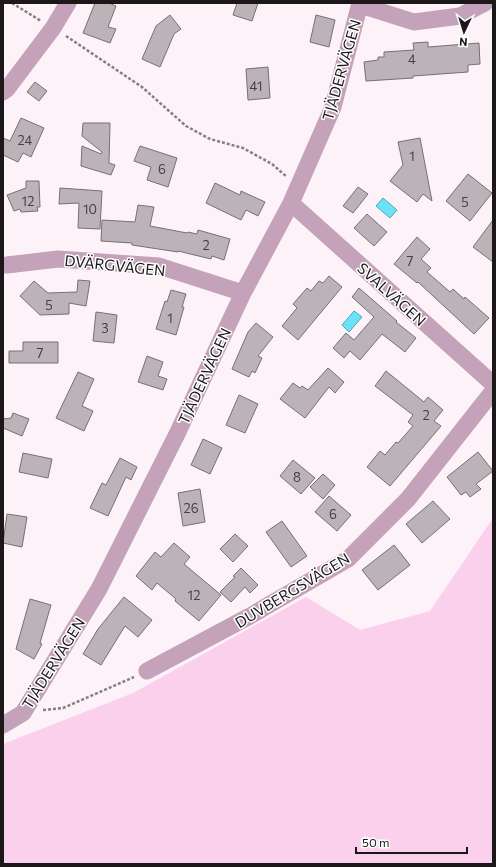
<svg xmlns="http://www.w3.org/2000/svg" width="496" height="867" font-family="Commissioner,sans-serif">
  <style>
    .green { fill: #fbd0ec }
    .water { fill: #6ae2f8; stroke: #53a5b5 }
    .building { fill: #bcb3b9; stroke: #786f75 }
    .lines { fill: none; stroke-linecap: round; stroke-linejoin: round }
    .path { stroke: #857e82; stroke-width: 2.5; stroke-dasharray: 3 2; stroke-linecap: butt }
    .street { stroke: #c4a2b9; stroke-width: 17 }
    .labels { text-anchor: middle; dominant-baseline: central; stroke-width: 3; stroke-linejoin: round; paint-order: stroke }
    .number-label { font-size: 13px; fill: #443f42 }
    .street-label { font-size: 15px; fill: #1c181a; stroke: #fff }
  </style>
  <rect width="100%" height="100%" fill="#fcf2f8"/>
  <!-- green -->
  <path class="green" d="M 493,518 L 493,864 L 3,864 L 3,744 L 133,693 L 306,597 L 360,630 L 430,611 Z"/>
  <!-- water -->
  <path class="water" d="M 383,198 L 397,210 L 390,218 L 376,206 Z
    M 354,311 L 362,317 L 349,332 L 342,325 Z"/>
  <!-- building -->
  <path class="building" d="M 95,3 L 109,3 L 116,6 L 108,27 L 116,29 L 110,43 L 83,33 Z
    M 237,3 L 258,3 L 252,21 L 233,15 Z
    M 170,15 L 181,29 L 174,34 L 160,67 L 142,59 L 156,26 Z
    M 316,15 L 335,20 L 329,47 L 310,42 Z
    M 428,42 L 428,47 L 479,43 L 480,64 L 468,65 L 468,72 L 413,76 L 413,78 L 366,81 L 364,62 L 378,60 L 378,57 L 384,57 L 384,52 L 414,50 L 413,43 Z
    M 268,67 L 270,98 L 248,100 L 246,69 Z
    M 35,82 L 47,91 L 39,101 L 27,92 Z
    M 21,118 L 44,128 L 31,157 L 23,153 L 18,162 L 3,155 L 3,138 L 10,141 Z
    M 83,123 L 110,123 L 109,163 L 115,165 L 111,175 L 81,166 L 82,146 L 101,154 L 102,152 L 82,136 Z
    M 420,138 L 432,201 L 423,194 L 417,202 L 390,181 L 403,165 L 398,142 Z
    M 140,146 L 177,158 L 168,187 L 147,180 L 151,167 L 134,161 Z
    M 468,174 L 492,193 L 470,221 L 446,201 Z
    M 26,181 L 39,181 L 40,207 L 37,207 L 38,211 L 21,212 L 20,209 L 14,211 L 7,195 L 26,188 Z
    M 215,183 L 240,195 L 241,191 L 265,202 L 258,216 L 246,210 L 241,220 L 206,203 Z
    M 358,187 L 368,194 L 353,213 L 343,206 Z
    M 60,188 L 102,191 L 100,229 L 78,228 L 79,203 L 59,204 Z
    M 138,205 L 154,207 L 150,226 L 187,233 L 188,232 L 197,234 L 198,230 L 230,239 L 224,260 L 212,256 L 211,259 L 178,251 L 178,252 L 132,245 L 132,243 L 101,241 L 102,220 L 135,222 Z
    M 367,214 L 387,232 L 374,246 L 354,228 Z
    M 493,220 L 493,262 L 473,247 Z
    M 417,237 L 430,249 L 421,259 L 431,268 L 427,272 L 450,292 L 453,289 L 464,299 L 465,297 L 489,318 L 474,334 L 418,282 L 417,283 L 394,264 Z
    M 329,276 L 342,287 L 298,340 L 282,326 L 297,308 L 293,304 L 307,288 L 311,291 L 319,281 L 323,283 Z
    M 78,280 L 90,281 L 86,306 L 69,303 L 69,314 L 40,315 L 20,296 L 34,281 L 48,293 L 77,292 Z
    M 359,288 L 397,321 L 396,322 L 416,338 L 405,352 L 382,334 L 360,360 L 350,351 L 344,358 L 333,348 L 346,333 L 354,340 L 374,317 L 352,297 Z
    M 171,290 L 186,294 L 182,307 L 184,307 L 176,335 L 156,329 L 165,301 L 167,302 Z
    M 96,312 L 117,315 L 114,343 L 93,341 Z
    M 256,323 L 273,337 L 258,356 L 262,358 L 255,373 L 252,371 L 249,377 L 232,369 L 248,332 Z
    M 23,342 L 58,342 L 58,363 L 9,363 L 9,351 L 23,351 Z
    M 147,356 L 163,362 L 158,376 L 167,379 L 163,390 L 138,382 Z
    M 328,368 L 344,382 L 335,393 L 329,387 L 305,418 L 280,399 L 293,383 L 300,388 L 302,386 L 308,390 Z
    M 386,371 L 424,402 L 428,397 L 443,410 L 434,421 L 441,426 L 390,486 L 367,467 L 380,451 L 385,455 L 396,442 L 398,443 L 413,426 L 408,422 L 413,415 L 375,386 Z
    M 78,372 L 94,379 L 82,406 L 93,411 L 84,431 L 56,418 Z
    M 239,395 L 258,404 L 245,433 L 226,425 Z
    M 13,413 L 29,419 L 22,436 L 3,428 L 3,419 L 11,418 Z
    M 203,439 L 222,448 L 210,474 L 191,465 Z
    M 478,452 L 493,471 L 476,484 L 481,489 L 470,497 L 466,492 L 461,495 L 447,477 Z
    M 23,453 L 52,459 L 48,478 L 19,472 Z
    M 120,458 L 137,467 L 131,480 L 126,477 L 108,516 L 90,508 L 102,483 L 106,485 Z
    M 293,460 L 315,478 L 301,494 L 280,476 Z
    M 323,474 L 335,485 L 323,499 L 310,487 Z
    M 200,489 L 205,522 L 183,526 L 178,493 Z
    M 329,496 L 351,515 L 337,531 L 315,512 Z
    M 433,501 L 450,519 L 422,543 L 406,524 Z
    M 7,514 L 27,517 L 22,547 L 3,543 Z
    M 282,521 L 307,556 L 291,567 L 266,532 Z
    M 235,534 L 248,546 L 233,562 L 220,549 Z
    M 174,543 L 190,557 L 184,564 L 221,595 L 199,621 L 175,601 L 176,599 L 157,583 L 152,590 L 136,576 L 155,552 L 161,557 Z
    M 394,545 L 410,565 L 378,590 L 362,570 Z
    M 241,568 L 258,585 L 250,593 L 245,587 L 231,602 L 220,592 L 235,577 L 233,576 Z
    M 124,597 L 152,620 L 138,637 L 125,626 L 101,665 L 83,654 L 98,629 Z
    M 30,599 L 51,605 L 40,643 L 42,644 L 34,659 L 16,649 Z"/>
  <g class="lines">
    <!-- path -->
    <path class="path" d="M 12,3 L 41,21
      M 66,36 L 142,87 L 186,126 L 210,139 L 243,148 L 272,164 L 287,177
      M 43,710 L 63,708 L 134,677"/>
    <!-- street -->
    <path class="street" d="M 360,5 L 414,22 L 460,16 L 485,3
      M 3,92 L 7,89 L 53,28 L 68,3
      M 291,203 L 493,384
      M 7,265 L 58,259 L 159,266 L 243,293
      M 147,671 L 250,616 L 348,559 L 408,499 L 493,391
      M 3,725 L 23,713 L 99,589 L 177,434 L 243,293 L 291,203 L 333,107 L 360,3"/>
  </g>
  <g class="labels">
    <!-- number labels -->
    <g class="number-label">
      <text x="412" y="59">4</text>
      <text x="256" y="86">41</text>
      <text x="25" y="140">24</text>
      <text x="412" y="156">1</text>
      <text x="162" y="169">6</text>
      <text x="28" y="201">12</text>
      <text x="465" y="202">5</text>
      <text x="90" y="209">10</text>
      <text x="206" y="245">2</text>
      <text x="410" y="261">7</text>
      <text x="49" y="305">5</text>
      <text x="170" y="318">1</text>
      <text x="105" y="328">3</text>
      <text x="40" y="353">7</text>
      <text x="426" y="415">2</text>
      <text x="297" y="477">8</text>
      <text x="191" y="508">26</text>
      <text x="333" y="514">6</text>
      <text x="194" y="595">12</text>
    </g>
    <!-- street labels -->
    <g class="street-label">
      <text transform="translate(341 70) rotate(-74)">TJÄDERVÄGEN</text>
      <text transform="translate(115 265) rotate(6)">DVÄRGVÄGEN</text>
      <text transform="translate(392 294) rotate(42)">SVALVÄGEN</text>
      <text transform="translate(204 376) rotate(-65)">TJÄDERVÄGEN</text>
      <text transform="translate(292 590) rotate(-31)">DUVBERGSVÄGEN</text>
      <text transform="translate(53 663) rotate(-58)">TJÄDERVÄGEN</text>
    </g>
  </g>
  <!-- border -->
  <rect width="496" height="867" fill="none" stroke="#1c181a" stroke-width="8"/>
  <!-- north arrow -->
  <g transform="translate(464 32) rotate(184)" stroke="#ffffff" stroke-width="3" paint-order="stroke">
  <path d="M0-3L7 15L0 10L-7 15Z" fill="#1c181a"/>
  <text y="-6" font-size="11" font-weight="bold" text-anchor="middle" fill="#1c181a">N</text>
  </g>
  <!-- scale -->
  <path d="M356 847v6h111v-6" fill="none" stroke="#1c181a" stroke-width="2"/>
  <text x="362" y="847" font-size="12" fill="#1c181a" stroke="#ffffff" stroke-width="3" paint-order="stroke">50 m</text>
</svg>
